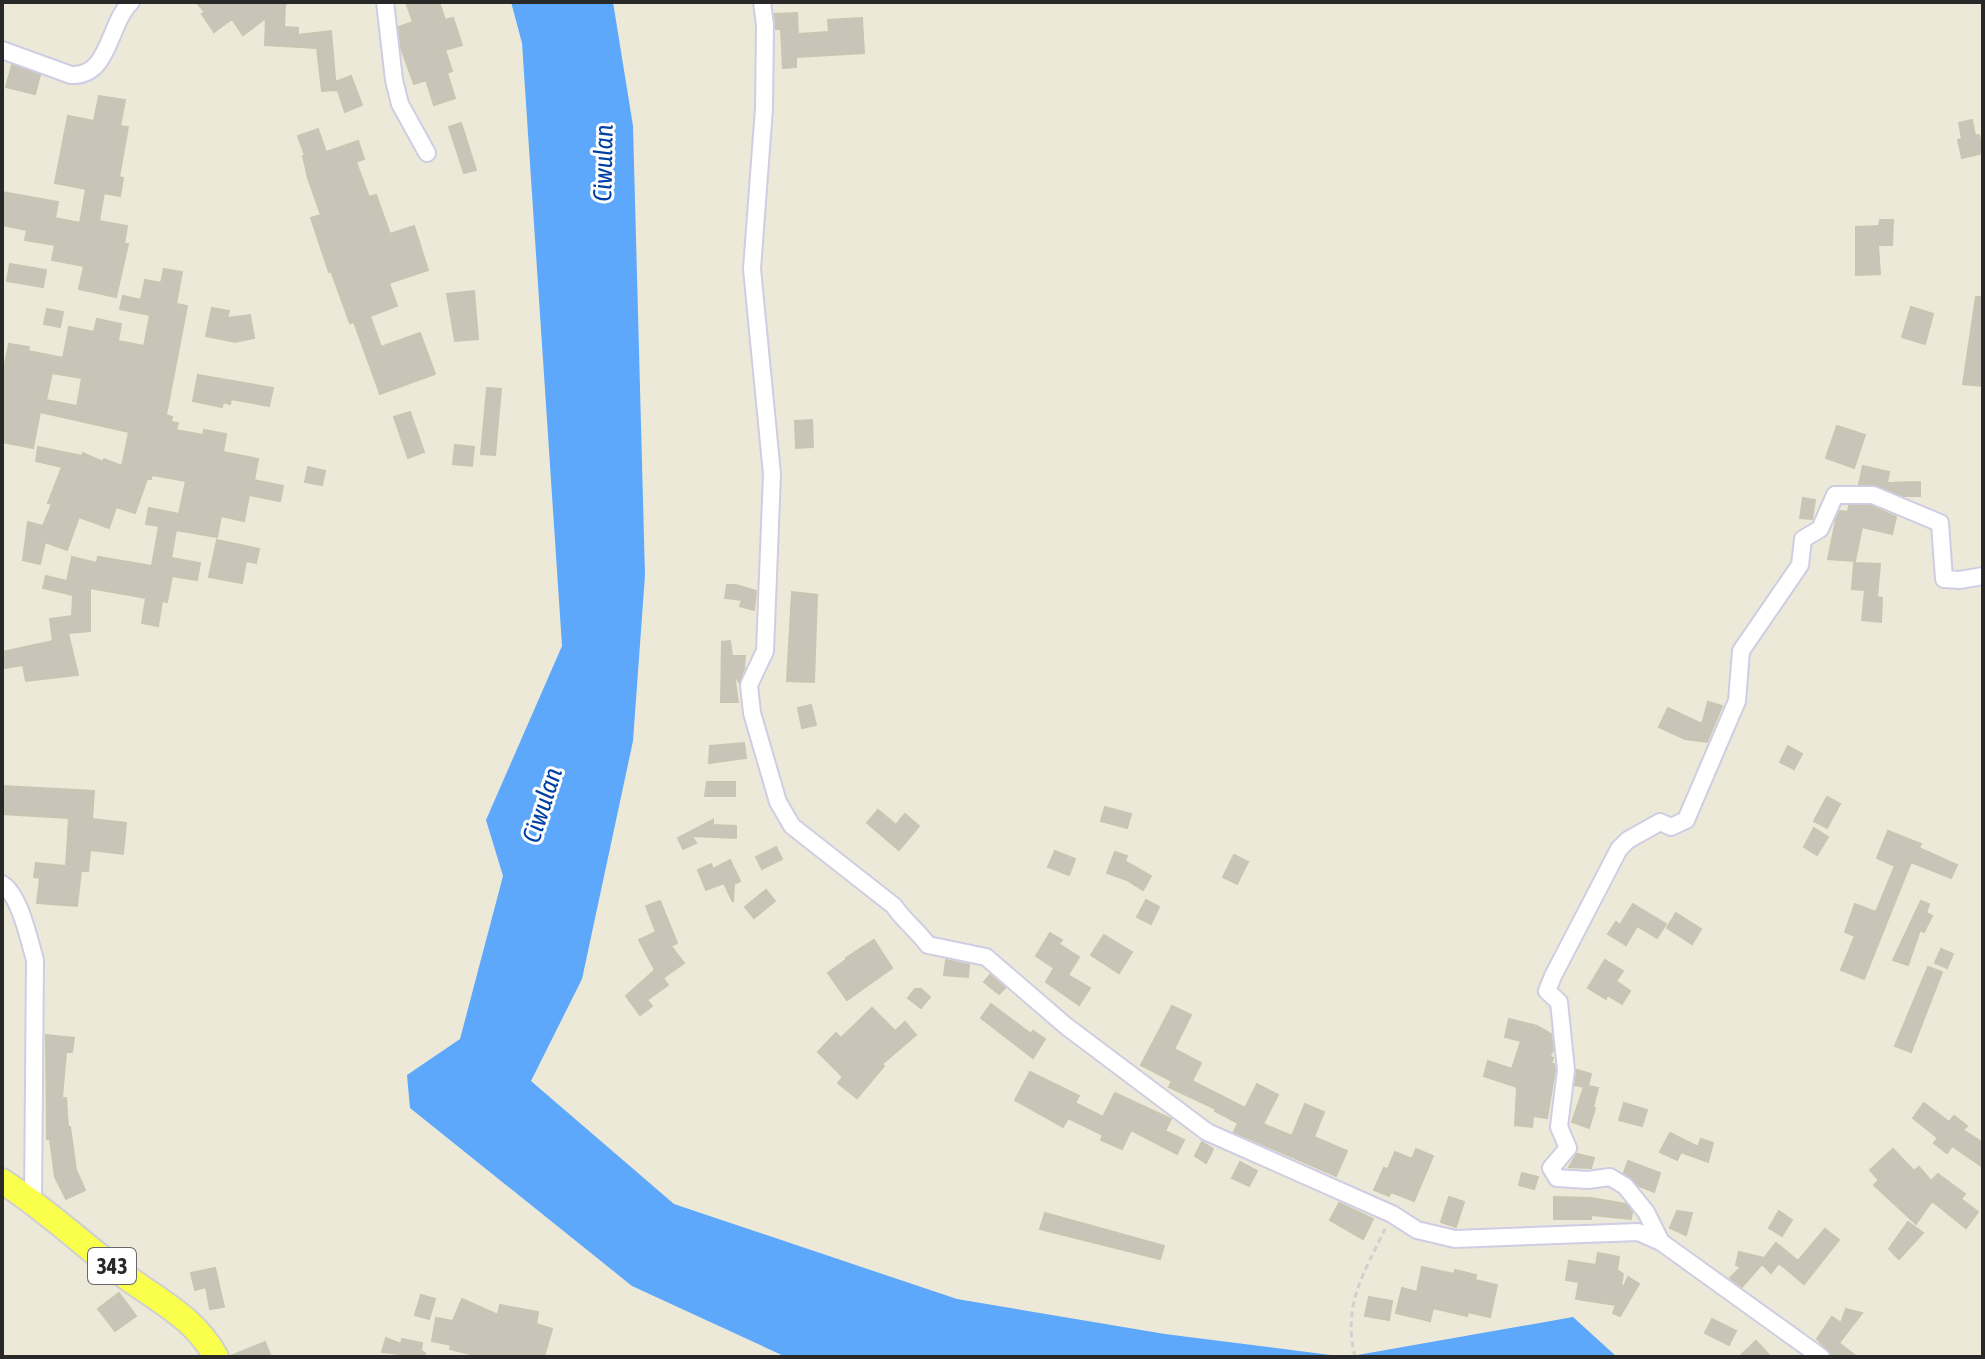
<svg xmlns="http://www.w3.org/2000/svg" width="1985" height="1359" font-family="'Asap Condensed',sans-serif">
  <style>
    .water { fill: #5ea8fc }
    .building { fill: #c8c5b8; stroke: #c8c6b2; stroke-width: 2; fill-rule: evenodd }
    .lines { fill: none; stroke-linecap: round; stroke-linejoin: round }
    .minor-casing { stroke: #cfcde3; stroke-width: 20 }
    .primary-casing { stroke: #d0d0d0; stroke-width: 28 }
    .path { stroke: #d0d0d0; stroke-width: 3; stroke-dasharray: 6 4; stroke-linecap: butt }
    .minor { stroke: #fff; stroke-width: 16 }
    .primary { stroke: #f9ff4a; stroke-width: 24 }
    .labels { text-anchor: middle; dominant-baseline: central; stroke-width: 6; stroke-linejoin: round; paint-order: stroke }
    .shield { fill: #fff; stroke: #686868; stroke-width: 2 }
    .shield-label { font-size: 22px; font-weight: bold; fill: #282828 }
    .water-label { font-size: 26px; font-style: italic; fill: #0040a4; stroke: #fff }
  </style>
  <rect width="100%" height="100%" fill="#ede9d8"/>
  <!-- water -->
  <path class="water" d="M 511,2 L 613,2 L 633,126 L 645,575 L 633,741 L 582,979 L 531,1081 L 674,1204 L 957,1299 L 1165,1334 L 1346,1357 L 1573,1317 L 1617,1357 L 786,1357 L 632,1286 L 410,1108 L 407,1075 L 460,1039 L 503,876 L 486,820 L 562,646 L 522,43 Z"/>
  <!-- building -->
  <path class="building" d="M 196,2 L 289,2 L 285,5 L 284,27 L 298,28 L 298,35 L 331,31 L 336,90 L 322,91 L 317,48 L 265,45 L 266,18 L 243,35 L 232,19 L 214,32 L 202,14 L 205,12 Z
    M 406,2 L 439,2 L 445,20 L 453,18 L 462,45 L 445,50 L 452,71 L 447,73 L 455,98 L 434,105 L 426,80 L 414,84 L 401,48 L 399,27 L 413,22 Z
    M 797,13 L 798,34 L 829,32 L 828,20 L 862,18 L 864,53 L 796,57 L 796,67 L 783,68 L 781,29 L 776,29 L 775,14 Z
    M 12,65 L 40,75 L 35,94 L 6,87 Z
    M 351,76 L 362,105 L 345,112 L 335,82 Z
    M 99,96 L 125,100 L 120,126 L 128,127 L 119,177 L 123,178 L 120,196 L 104,193 L 99,221 L 127,226 L 124,244 L 128,244 L 116,297 L 79,289 L 84,266 L 52,260 L 55,245 L 25,240 L 27,230 L 2,225 L 2,192 L 58,202 L 55,218 L 80,223 L 86,189 L 55,183 L 68,116 L 94,121 Z
    M 1972,120 L 1975,136 L 1979,135 L 1983,153 L 1962,158 L 1958,140 L 1962,139 L 1959,123 Z
    M 461,123 L 476,170 L 464,173 L 449,127 Z
    M 318,129 L 326,152 L 358,141 L 364,159 L 356,162 L 369,197 L 376,195 L 390,234 L 414,226 L 428,270 L 389,283 L 397,306 L 370,316 L 381,347 L 420,333 L 435,374 L 380,394 L 354,322 L 350,323 L 331,271 L 329,272 L 311,218 L 321,215 L 308,178 L 303,156 L 305,155 L 298,136 Z
    M 1880,220 L 1893,220 L 1892,245 L 1878,245 L 1880,274 L 1856,275 L 1856,227 L 1879,226 Z
    M 10,264 L 46,270 L 43,287 L 7,281 Z
    M 164,269 L 182,272 L 176,304 L 187,306 L 166,415 L 172,417 L 171,422 L 178,423 L 176,430 L 203,435 L 204,430 L 226,434 L 223,452 L 258,459 L 254,480 L 283,486 L 280,501 L 249,495 L 244,521 L 221,516 L 217,537 L 176,530 L 171,558 L 200,563 L 197,580 L 172,576 L 167,602 L 162,601 L 158,626 L 142,623 L 146,598 L 90,588 L 90,631 L 68,633 L 78,675 L 26,681 L 23,665 L 4,668 L 2,652 L 53,641 L 50,619 L 72,616 L 73,595 L 43,588 L 46,576 L 67,581 L 72,557 L 97,563 L 98,557 L 152,566 L 159,526 L 146,524 L 149,508 L 179,514 L 186,481 L 152,475 L 151,479 L 147,479 L 135,513 L 116,507 L 109,528 L 79,517 L 67,550 L 45,542 L 40,564 L 23,560 L 28,522 L 43,526 L 52,504 L 48,503 L 62,467 L 36,461 L 38,447 L 82,456 L 83,453 L 103,462 L 104,459 L 122,466 L 129,432 L 40,412 L 33,448 L 2,442 L 2,379 L 9,344 L 29,347 L 28,351 L 63,358 L 69,327 L 94,332 L 97,319 L 121,324 L 118,341 L 144,346 L 150,315 L 120,309 L 123,296 L 141,300 L 145,280 L 161,283 ZM 52,373 L 82,378 L 77,406 L 46,400 Z
    M 474,291 L 478,339 L 455,341 L 447,294 Z
    M 1976,297 L 1983,297 L 1983,386 L 1963,384 Z
    M 1911,307 L 1933,314 L 1925,344 L 1902,337 Z
    M 212,308 L 229,311 L 227,318 L 250,315 L 254,338 L 235,342 L 206,336 Z
    M 47,309 L 63,312 L 60,327 L 44,324 Z
    M 198,375 L 273,388 L 269,406 L 231,399 L 230,404 L 223,402 L 222,407 L 193,401 Z
    M 487,388 L 501,389 L 495,455 L 481,454 Z
    M 410,412 L 424,452 L 408,458 L 394,417 Z
    M 812,420 L 813,447 L 796,448 L 795,421 Z
    M 1837,426 L 1865,435 L 1854,468 L 1826,458 Z
    M 455,445 L 474,447 L 472,466 L 453,464 Z
    M 1863,466 L 1889,472 L 1887,483 L 1920,482 L 1920,496 L 1903,496 L 1877,485 L 1859,484 Z
    M 308,467 L 325,471 L 322,485 L 305,482 Z
    M 1803,498 L 1815,500 L 1812,519 L 1800,518 Z
    M 1849,506 L 1871,506 L 1896,517 L 1892,534 L 1862,527 L 1855,561 L 1828,559 L 1836,520 L 1840,511 L 1848,512 Z
    M 217,540 L 259,549 L 256,563 L 246,561 L 242,583 L 209,577 Z
    M 1854,563 L 1880,564 L 1877,597 L 1882,598 L 1881,622 L 1862,620 L 1865,590 L 1852,589 Z
    M 727,585 L 736,585 L 756,591 L 754,610 L 740,606 L 742,600 L 725,598 Z
    M 792,592 L 817,595 L 814,682 L 787,681 Z
    M 730,641 L 732,656 L 745,656 L 744,669 L 739,682 L 734,674 L 738,702 L 721,702 L 722,642 Z
    M 1708,702 L 1722,706 L 1707,742 L 1685,739 L 1659,727 L 1668,708 L 1702,724 Z
    M 811,705 L 816,725 L 802,728 L 798,708 Z
    M 744,743 L 746,758 L 709,763 L 710,746 Z
    M 1788,746 L 1802,754 L 1794,769 L 1780,762 Z
    M 707,782 L 735,782 L 735,796 L 705,796 Z
    M 2,786 L 94,791 L 92,819 L 126,823 L 123,854 L 90,850 L 88,871 L 81,871 L 77,906 L 37,903 L 40,878 L 34,877 L 36,863 L 66,866 L 69,818 L 2,814 Z
    M 1827,797 L 1840,804 L 1827,828 L 1814,821 Z
    M 1105,807 L 1131,814 L 1127,828 L 1101,821 Z
    M 878,810 L 896,825 L 905,814 L 919,826 L 899,850 L 867,823 Z
    M 713,820 L 713,825 L 736,826 L 736,838 L 692,836 L 696,843 L 683,849 L 678,838 Z
    M 1814,828 L 1828,837 L 1817,855 L 1804,847 Z
    M 1888,831 L 1921,844 L 1919,848 L 1957,865 L 1951,878 L 1911,862 L 1864,979 L 1841,970 L 1855,936 L 1845,932 L 1855,904 L 1876,912 L 1895,866 L 1877,858 Z
    M 776,847 L 782,859 L 762,869 L 756,857 Z
    M 1055,851 L 1075,859 L 1069,875 L 1048,867 Z
    M 1115,852 L 1127,856 L 1125,861 L 1151,876 L 1143,890 L 1127,880 L 1107,873 Z
    M 1234,855 L 1248,862 L 1237,884 L 1223,877 Z
    M 730,860 L 740,881 L 734,884 L 733,902 L 724,883 L 706,890 L 698,870 L 711,864 L 713,869 Z
    M 766,890 L 775,901 L 754,918 L 745,907 Z
    M 1146,900 L 1159,907 L 1151,924 L 1137,917 Z
    M 660,901 L 677,943 L 671,946 L 684,963 L 663,978 L 668,985 L 647,1000 L 652,1006 L 640,1015 L 626,996 L 655,970 L 639,940 L 656,932 L 646,906 Z
    M 1921,901 L 1929,904 L 1926,913 L 1932,916 L 1924,932 L 1920,930 L 1908,965 L 1893,960 Z
    M 1633,904 L 1666,924 L 1657,938 L 1637,926 L 1626,945 L 1608,934 L 1616,922 L 1620,925 Z
    M 1676,913 L 1701,929 L 1692,944 L 1667,928 Z
    M 1050,933 L 1062,940 L 1059,944 L 1079,957 L 1068,975 L 1090,988 L 1079,1005 L 1046,982 L 1054,968 L 1036,956 Z
    M 1104,935 L 1132,952 L 1119,973 L 1091,955 Z
    M 874,940 L 892,968 L 847,1000 L 828,973 L 847,959 L 846,958 Z
    M 1941,949 L 1953,954 L 1947,968 L 1935,963 Z
    M 946,960 L 969,965 L 968,977 L 944,975 Z
    M 1605,960 L 1623,971 L 1616,981 L 1630,991 L 1622,1004 L 1607,995 L 1606,999 L 1588,988 Z
    M 1928,967 L 1942,972 L 1911,1052 L 1895,1046 Z
    M 990,975 L 1005,988 L 999,994 L 984,982 Z
    M 915,989 L 921,989 L 930,997 L 921,1008 L 908,998 Z
    M 991,1004 L 1031,1034 L 1033,1031 L 1045,1039 L 1033,1058 L 981,1018 Z
    M 1172,1006 L 1191,1015 L 1174,1049 L 1201,1063 L 1192,1081 L 1245,1108 L 1257,1084 L 1278,1095 L 1263,1124 L 1292,1136 L 1305,1104 L 1324,1112 L 1314,1137 L 1347,1151 L 1336,1176 L 1234,1132 L 1238,1123 L 1215,1111 L 1216,1109 L 1169,1087 L 1172,1081 L 1141,1065 Z
    M 872,1008 L 895,1031 L 905,1022 L 916,1035 L 882,1064 L 884,1066 L 857,1098 L 838,1083 L 843,1077 L 818,1052 L 836,1033 L 841,1038 Z
    M 1509,1019 L 1537,1026 L 1551,1034 L 1553,1050 L 1550,1056 L 1553,1058 L 1551,1064 L 1554,1064 L 1555,1070 L 1547,1118 L 1533,1116 L 1532,1127 L 1515,1125 L 1517,1087 L 1484,1076 L 1488,1061 L 1512,1069 L 1521,1041 L 1505,1037 Z
    M 46,1035 L 74,1038 L 72,1052 L 66,1052 L 62,1098 L 66,1098 L 68,1127 L 70,1127 L 76,1170 L 85,1190 L 66,1199 L 55,1177 L 50,1139 L 47,1139 Z
    M 1577,1070 L 1591,1074 L 1588,1086 L 1598,1088 L 1593,1107 L 1595,1108 L 1589,1128 L 1572,1122 L 1584,1087 L 1575,1085 Z
    M 1030,1072 L 1079,1096 L 1075,1103 L 1103,1117 L 1115,1093 L 1171,1119 L 1165,1131 L 1184,1140 L 1177,1154 L 1131,1130 L 1122,1149 L 1101,1140 L 1103,1135 L 1068,1118 L 1063,1127 L 1015,1100 Z
    M 1624,1103 L 1647,1110 L 1642,1126 L 1619,1120 Z
    M 1924,1103 L 1949,1122 L 1954,1116 L 1967,1126 L 1963,1130 L 1983,1143 L 1983,1167 L 1952,1146 L 1947,1153 L 1934,1143 L 1938,1138 L 1913,1118 Z
    M 1670,1133 L 1698,1147 L 1701,1139 L 1713,1143 L 1708,1162 L 1681,1152 L 1677,1160 L 1660,1152 Z
    M 1202,1142 L 1213,1149 L 1206,1163 L 1195,1156 Z
    M 1416,1149 L 1433,1156 L 1414,1201 L 1391,1192 L 1389,1196 L 1374,1190 L 1384,1168 L 1388,1169 L 1395,1152 L 1412,1159 Z
    M 1893,1149 L 1914,1171 L 1919,1167 L 1931,1181 L 1938,1174 L 1965,1194 L 1961,1199 L 1978,1212 L 1966,1228 L 1932,1201 L 1916,1224 L 1874,1185 L 1879,1180 L 1870,1170 Z
    M 1577,1154 L 1594,1158 L 1591,1168 L 1569,1167 Z
    M 1628,1161 L 1660,1173 L 1654,1192 L 1639,1186 L 1624,1173 Z
    M 1240,1162 L 1257,1171 L 1249,1186 L 1232,1178 Z
    M 1522,1173 L 1538,1177 L 1534,1189 L 1519,1185 Z
    M 1449,1197 L 1464,1202 L 1456,1227 L 1441,1222 Z
    M 1554,1197 L 1591,1198 L 1626,1204 L 1632,1212 L 1631,1219 L 1591,1215 L 1591,1219 L 1554,1219 Z
    M 1339,1203 L 1373,1219 L 1363,1239 L 1330,1220 Z
    M 1677,1211 L 1692,1213 L 1686,1235 L 1670,1228 Z
    M 1779,1211 L 1792,1220 L 1782,1236 L 1769,1228 Z
    M 1045,1213 L 1164,1246 L 1160,1259 L 1040,1229 Z
    M 1908,1222 L 1923,1233 L 1899,1259 L 1889,1249 Z
    M 1825,1229 L 1839,1240 L 1804,1284 L 1779,1263 L 1771,1273 L 1762,1264 L 1742,1287 L 1730,1278 L 1741,1267 L 1736,1265 L 1739,1252 L 1764,1258 L 1776,1243 L 1798,1261 Z
    M 1598,1253 L 1619,1257 L 1617,1270 L 1623,1274 L 1621,1286 L 1624,1286 L 1628,1277 L 1639,1284 L 1620,1316 L 1613,1313 L 1616,1305 L 1576,1299 L 1579,1282 L 1566,1280 L 1569,1261 L 1596,1265 Z
    M 1422,1267 L 1454,1274 L 1455,1270 L 1476,1275 L 1475,1280 L 1497,1285 L 1490,1317 L 1468,1312 L 1467,1316 L 1433,1308 L 1430,1321 L 1396,1313 L 1402,1288 L 1417,1292 Z
    M 215,1268 L 224,1307 L 210,1309 L 206,1287 L 195,1290 L 191,1273 Z
    M 119,1293 L 136,1316 L 115,1331 L 98,1309 Z
    M 421,1295 L 435,1299 L 429,1319 L 415,1315 Z
    M 1369,1297 L 1392,1301 L 1389,1320 L 1365,1316 Z
    M 462,1299 L 498,1315 L 500,1305 L 538,1312 L 536,1324 L 552,1329 L 544,1357 L 473,1357 L 474,1355 L 450,1349 L 451,1345 L 432,1341 L 436,1318 L 453,1321 Z
    M 1846,1309 L 1862,1313 L 1839,1343 L 1857,1357 L 1834,1357 L 1817,1339 L 1832,1317 L 1841,1323 Z
    M 1712,1319 L 1736,1331 L 1729,1345 L 1705,1333 Z
    M 386,1338 L 401,1344 L 402,1339 L 422,1343 L 421,1351 L 425,1353 L 424,1357 L 382,1352 Z
    M 1756,1341 L 1771,1357 L 1739,1357 Z
    M 265,1342 L 271,1357 L 231,1357 L 231,1356 Z"/>
  <g class="lines">
    <!-- minor casing -->
    <g class="minor-casing">
      <path id="minor" d="M 385,2 L 394,80 L 400,104 L 427,153
        M 762,2 L 765,25 L 764,108 L 752,269 L 772,474 L 765,651 L 749,685 L 752,713 L 778,802 L 792,826 L 894,906 C 904,921 917,930 928,945 L 986,957 L 1066,1026 L 1207,1132 L 1392,1214 L 1417,1230 L 1455,1239 L 1638,1232 L 1661,1242 L 1821,1357
        M 2,50 L 71,75 C 110,77 108,24 131,2
        M 2,884 C 20,895 29,940 35,960 L 33,1201
        M 1661,1242 L 1646,1212 L 1625,1186 L 1610,1177 L 1588,1180 L 1557,1178 L 1551,1168 L 1568,1148 L 1559,1127 L 1566,1070 L 1559,1002 L 1547,991 L 1553,976 L 1619,849 L 1628,840 L 1660,822 L 1671,827 L 1686,820 L 1737,701 L 1741,651 L 1800,565 L 1803,539 L 1820,529 L 1835,495 L 1873,495 L 1940,523 L 1944,579 L 1960,580 L 1983,576"/>
    </g>
    <!-- primary casing -->
    <g class="primary-casing">
      <path id="primary" d="M 2,1181 C 46,1209 83,1245 125,1276 C 159,1301 195,1318 216,1357"/>
    </g>
    <!-- path -->
    <path class="path" d="M 1355,1357 C 1342,1305 1364,1273 1385,1229"/>
    <!-- minor -->
    <use href="#minor" class="minor"/>
    <!-- primary -->
    <use href="#primary" class="primary"/>
  </g>
  <g class="labels">
    <!-- shield labels -->
    <rect class="shield" x="88" y="1248" width="48" height="36" rx="6"/>
    <g class="shield-label">
      <text x="112" y="1266">343</text>
    </g>
    <!-- water labels -->
    <g class="water-label">
      <text transform="translate(603 163) rotate(-89)">Ciwulan</text>
      <text transform="translate(542 805) rotate(-72)">Ciwulan</text>
    </g>
  </g>
  <!-- border -->
  <rect width="1985" height="1359" fill="none" stroke="#282828" stroke-width="8"/>
</svg>
